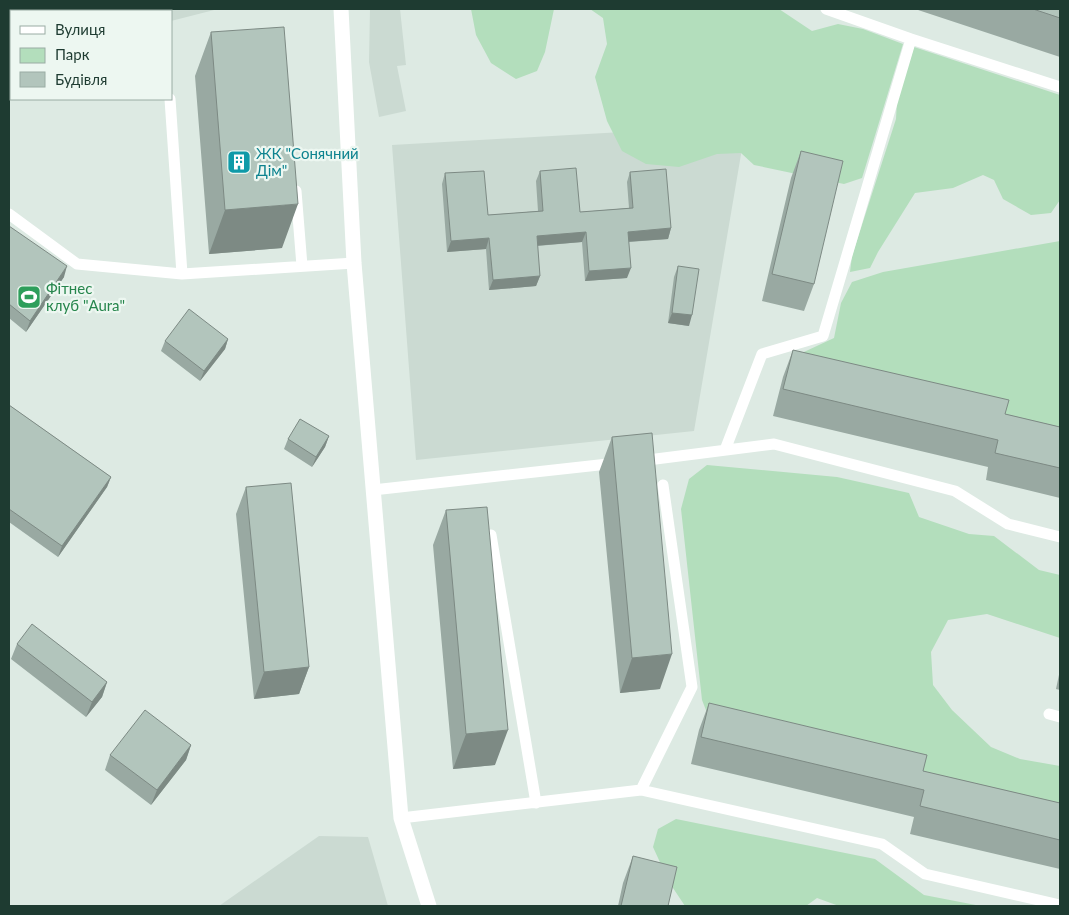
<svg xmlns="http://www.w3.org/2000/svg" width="1069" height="915" font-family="Lato,sans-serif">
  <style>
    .built { fill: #cbdad2 }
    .green { fill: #b3debc }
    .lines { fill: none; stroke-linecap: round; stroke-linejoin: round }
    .service { stroke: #fff; stroke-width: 11 }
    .minor { stroke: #fff; stroke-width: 15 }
    .wall { fill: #99a9a2 }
    .shaded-wall { fill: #7d8a84 }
    .building { fill: #b2c5bc; stroke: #7d8a84 }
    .labels { text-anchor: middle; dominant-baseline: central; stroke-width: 4.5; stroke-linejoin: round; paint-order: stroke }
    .culture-label { font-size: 15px; fill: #0d838f; stroke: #edf7f1; text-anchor: start }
    .leisure-label { font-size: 15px; fill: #27864d; stroke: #edf7f1; text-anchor: start }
  </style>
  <rect width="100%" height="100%" fill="#ddeae3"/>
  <!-- built -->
  <path class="built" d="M 9,9 L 218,9 L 171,21 L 171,11 L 11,11 L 11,61 L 9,62 Z
    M 370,9 L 400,9 L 406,65 L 397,66 L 406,111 L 379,117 L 369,62 Z
    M 746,125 L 694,431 L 416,460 L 392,145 Z
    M 319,836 L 368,837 L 388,906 L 219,906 Z"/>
  <!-- green -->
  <path class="green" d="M 9,9 L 115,9 L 108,11 L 11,11 L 11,42 L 9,43 Z
    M 471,9 L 554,9 L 545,52 L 537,71 L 516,79 L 491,63 L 476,35 Z
    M 590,9 L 779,9 L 812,31 L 838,24 L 863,29 L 903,44 L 862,178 L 844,184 L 754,165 L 741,153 L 717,154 L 679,167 L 646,164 L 622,151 L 607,121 L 595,77 L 607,44 L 603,18 Z
    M 914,47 L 1060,95 L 1060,200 L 1051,213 L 1031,215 L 1003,199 L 994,180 L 983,175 L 953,188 L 915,193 L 878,252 L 870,268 L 850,272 L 852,256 L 896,119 L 897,101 Z
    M 1060,241 L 1060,446 L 791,358 L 834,338 L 841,303 L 852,282 L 883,272 Z
    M 707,465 L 837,477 L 909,493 L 919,517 L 969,534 L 994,536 L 1039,570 L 1060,575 L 1060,638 L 987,614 L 948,620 L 931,652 L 933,685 L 952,710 L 991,747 L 1020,759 L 1060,766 L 1060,825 L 711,723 L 702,700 L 681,509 L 689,479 Z
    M 676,819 L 875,859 L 924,895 L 981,906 L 839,906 L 817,898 L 806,906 L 685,906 L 669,882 L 653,847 L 658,829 Z"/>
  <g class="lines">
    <!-- service -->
    <path class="service" d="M 826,9 L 911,39 L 1060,87
      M 170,99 L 182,274
      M 296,191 L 302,266
      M 9,214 L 77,264 L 182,274 L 354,263
      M 725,450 L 762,354 L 823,336 L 911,39
      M 640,461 L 774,444 L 955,491 L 1008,524 L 1060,537
      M 373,490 L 617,463
      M 491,535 L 536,803
      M 1049,714 L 1060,717
      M 641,790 L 692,687 L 663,485
      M 401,818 L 641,790 L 882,844 L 925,874 L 1060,905"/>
    <!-- minor -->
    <path class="minor" d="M 341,9 L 354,263 L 401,818 L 429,906"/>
  </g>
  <!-- wall -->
  <path class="wall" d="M 915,9 L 1060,9 L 1060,57 Z
    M 211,32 L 282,248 L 209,254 L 195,76 Z
    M 801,151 L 814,284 L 804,311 L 762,301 L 791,178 Z
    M 540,171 L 580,212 L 629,208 L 627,182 L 630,172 L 671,228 L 668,239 L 629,242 L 627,278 L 585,281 L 582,242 L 537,246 L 540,276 L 536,286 L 489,290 L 486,249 L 447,252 L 442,184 L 445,173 L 488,215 L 538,211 L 536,181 Z
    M 9,226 L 64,277 L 26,332 L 9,318 Z
    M 678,266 L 689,326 L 668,323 L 674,277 Z
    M 228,339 L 225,349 L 200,381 L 161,351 L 165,341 Z
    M 793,350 L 1005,414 L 1060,427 L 1060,498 L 986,480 L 988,467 L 773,416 L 783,377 Z
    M 9,405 L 111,477 L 107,487 L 58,557 L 9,522 Z
    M 329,436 L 325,447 L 312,467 L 284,449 L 288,439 Z
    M 612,437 L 660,689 L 620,693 L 599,472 Z
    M 246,487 L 309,667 L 299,694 L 254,699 L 236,514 Z
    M 446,510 L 495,765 L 453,769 L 433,545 Z
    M 17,644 L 107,682 L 102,697 L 86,717 L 11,659 Z
    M 1060,670 L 1060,690 L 1056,689 Z
    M 709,703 L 923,771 L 1060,803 L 1060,869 L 910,834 L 914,817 L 691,764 L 699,730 Z
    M 191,745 L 186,760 L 151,805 L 105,770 L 110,755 Z
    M 633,856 L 668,906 L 618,906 L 623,883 Z"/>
  <!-- shaded-wall -->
  <path class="shaded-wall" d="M 298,204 L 282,248 L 209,254 L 225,210 Z
    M 671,228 L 668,239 L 624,242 L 628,232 Z
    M 586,232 L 582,242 L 533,246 L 537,236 Z
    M 489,238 L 486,249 L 447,252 L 451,241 Z
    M 67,266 L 64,277 L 26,332 L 30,321 Z
    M 631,268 L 627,278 L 585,281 L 589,271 Z
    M 540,276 L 536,286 L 489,290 L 493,280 Z
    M 672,313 L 692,315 L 689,326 L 668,323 Z
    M 228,339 L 225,349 L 200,381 L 204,371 Z
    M 329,436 L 325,447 L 312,467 L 316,457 Z
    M 111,477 L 107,487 L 58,557 L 62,546 Z
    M 672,654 L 660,689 L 620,693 L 632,658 Z
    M 309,667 L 299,694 L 254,699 L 264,672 Z
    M 107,682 L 102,697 L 86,717 L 92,702 Z
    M 508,730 L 495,765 L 453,769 L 466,734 Z
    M 191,745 L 186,760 L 151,805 L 157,790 Z"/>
  <!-- building -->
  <path class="building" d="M 1033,9 L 1060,9 L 1060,18 Z
    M 284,27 L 298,204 L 225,210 L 211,32 Z
    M 801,151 L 843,161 L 814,284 L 772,274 Z
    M 576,168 L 580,212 L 633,208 L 630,172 L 666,169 L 671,228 L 628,232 L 631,268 L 589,271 L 586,232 L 537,236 L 540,276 L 493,280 L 489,238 L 451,241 L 445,173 L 484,171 L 488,215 L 543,211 L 540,171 Z
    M 9,226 L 67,266 L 30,321 L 9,304 Z
    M 678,266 L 699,269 L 692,315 L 672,313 Z
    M 189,309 L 228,339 L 204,371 L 165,341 Z
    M 793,350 L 1009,400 L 1005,414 L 1060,427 L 1060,468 L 995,453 L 998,440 L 783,389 Z
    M 9,405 L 111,477 L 62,546 L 9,509 Z
    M 300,419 L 329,436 L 316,457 L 288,439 Z
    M 652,433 L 672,654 L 632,658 L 612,437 Z
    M 291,483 L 309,667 L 264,672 L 246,487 Z
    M 487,507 L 508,730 L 466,734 L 446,510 Z
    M 32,624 L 107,682 L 92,702 L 17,644 Z
    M 709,703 L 927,755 L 923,771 L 1060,803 L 1060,840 L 920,806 L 924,790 L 701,737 Z
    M 145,710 L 191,745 L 157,790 L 110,755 Z
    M 633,856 L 677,867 L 668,906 L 621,906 Z"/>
  <!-- icons -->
  <defs>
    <g id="building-square" transform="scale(1.25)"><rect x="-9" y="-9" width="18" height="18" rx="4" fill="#0f9aa8" stroke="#edf7f1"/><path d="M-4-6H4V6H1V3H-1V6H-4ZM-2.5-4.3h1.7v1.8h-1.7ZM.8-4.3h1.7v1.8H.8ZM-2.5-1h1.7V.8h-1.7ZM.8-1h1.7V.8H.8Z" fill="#fff"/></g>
    <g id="stadium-square" transform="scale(1.25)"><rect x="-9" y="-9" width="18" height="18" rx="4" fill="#2e9e5b" stroke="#edf7f1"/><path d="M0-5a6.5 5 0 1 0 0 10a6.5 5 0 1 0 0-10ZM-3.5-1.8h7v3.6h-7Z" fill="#fff"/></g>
  </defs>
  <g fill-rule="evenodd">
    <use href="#building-square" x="239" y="162"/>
    <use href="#stadium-square" x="29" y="297"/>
  </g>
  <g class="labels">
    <!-- culture labels -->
    <g class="culture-label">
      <text x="256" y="153">ЖК "Сонячний<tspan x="256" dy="17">Дім"</tspan></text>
    </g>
    <!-- leisure labels -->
    <g class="leisure-label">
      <text x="46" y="288">Фітнес<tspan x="46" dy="17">клуб "Aura"</tspan></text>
    </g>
  </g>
  <!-- border -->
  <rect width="1069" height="915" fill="none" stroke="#1e3b31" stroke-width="20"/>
  <!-- legend -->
  <rect x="10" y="10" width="162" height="90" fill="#edf7f1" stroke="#9aaca4"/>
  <rect x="20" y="26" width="25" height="8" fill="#ffffff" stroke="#9aaca4"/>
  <text x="55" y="35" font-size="15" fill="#1e3b31">Вулиця</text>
  <rect x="20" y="48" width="25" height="15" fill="#b3debc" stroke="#9aaca4"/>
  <text x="55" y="60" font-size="15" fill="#1e3b31">Парк</text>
  <rect x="20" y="72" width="25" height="15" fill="#b2c5bc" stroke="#9aaca4"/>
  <text x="55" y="85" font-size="15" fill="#1e3b31">Будівля</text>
</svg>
